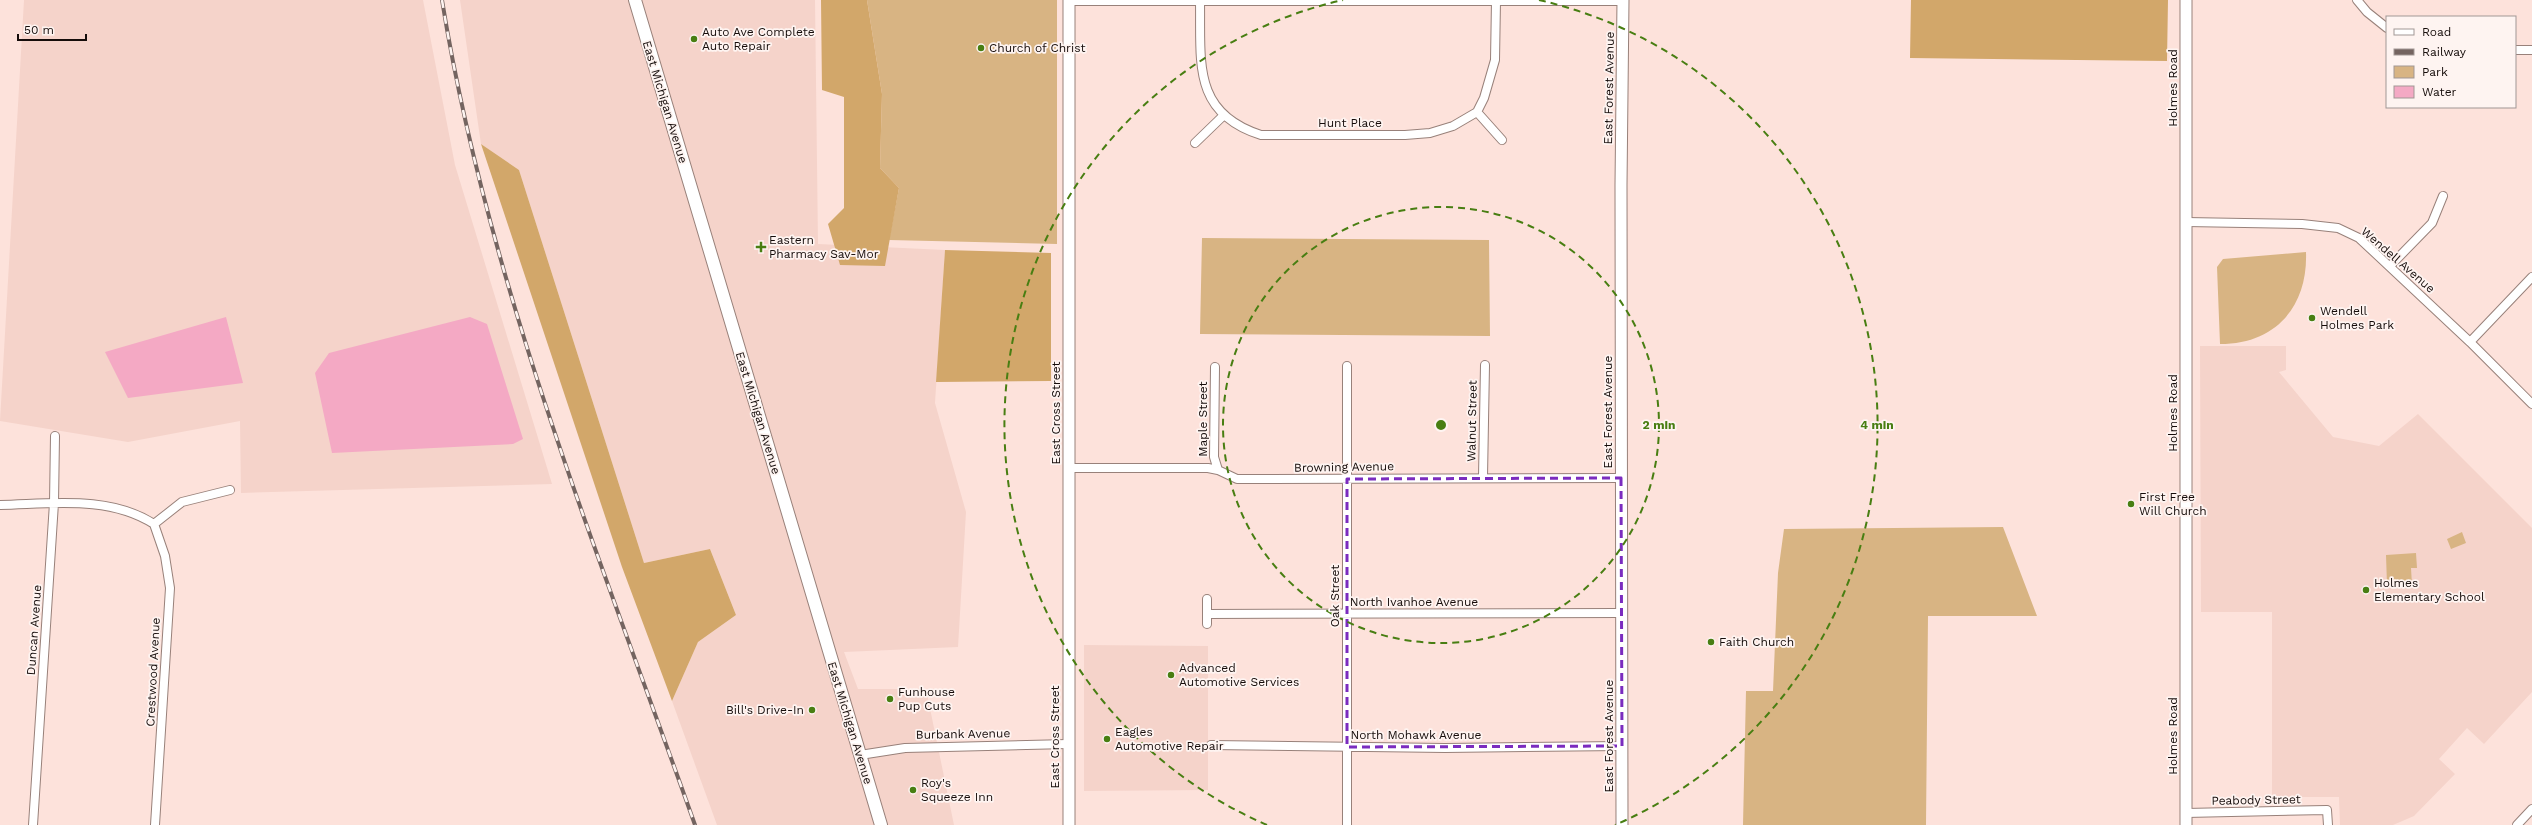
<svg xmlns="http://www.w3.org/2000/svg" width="2532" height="825" font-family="'Work Sans',sans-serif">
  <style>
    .built { fill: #f5d3ca }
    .green { fill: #d8b483 }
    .forest { fill: #d2a76a }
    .water { fill: #f4a9c4 }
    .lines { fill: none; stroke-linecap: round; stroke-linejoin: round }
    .street-casing { stroke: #98817a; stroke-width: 10 }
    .secondary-casing { stroke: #98817a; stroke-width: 13 }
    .primary-casing { stroke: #98817a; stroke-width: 14 }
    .street { stroke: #fff; stroke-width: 8 }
    .secondary { stroke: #fff; stroke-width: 11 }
    .primary { stroke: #fff; stroke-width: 12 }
    .rail-casing { stroke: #746460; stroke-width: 4 }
    .rail { stroke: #fef4f1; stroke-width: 2.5; stroke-dasharray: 8; stroke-linecap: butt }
    .marked { fill: none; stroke: #7b2cbf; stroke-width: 3; stroke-dasharray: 8 5; stroke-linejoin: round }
    .ring { fill: none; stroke: #487e12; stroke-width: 2; stroke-dasharray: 7 5 }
    .poi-dot { fill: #487e12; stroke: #fef4f1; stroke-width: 1.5 }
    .labels { text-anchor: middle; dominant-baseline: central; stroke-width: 3.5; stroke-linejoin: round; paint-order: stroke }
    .poi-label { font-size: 12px; fill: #150c0a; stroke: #fef4f1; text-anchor: start }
    .street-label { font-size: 12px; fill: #150c0a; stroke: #fef4f1 }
    .centre { fill: #487e12; stroke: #fef4f1; stroke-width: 2 }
    .ring-label { font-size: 12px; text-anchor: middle; font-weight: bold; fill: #487e12; stroke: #fef4f1; stroke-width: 3.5; stroke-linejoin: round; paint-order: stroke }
  </style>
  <rect width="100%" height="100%" fill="#fde2db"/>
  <!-- built -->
  <path class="built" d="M 24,0 L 423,0 L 455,165 L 552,484 L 241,493 L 240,421 L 128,442 L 0,421 Z
    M 460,0 L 815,0 L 818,244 L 945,250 L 935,403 L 966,512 L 958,647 L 844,652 L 858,689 L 926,689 L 954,825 L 717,825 L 672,701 L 698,642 L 736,615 L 710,549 L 644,563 L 519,170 L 481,144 Z
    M 2200,346 L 2286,346 L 2286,370 L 2279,372 L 2333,437 L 2379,446 L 2418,414 L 2532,528 L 2532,692 L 2484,744 L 2467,728 L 2439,759 L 2455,774 L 2414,816 L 2393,825 L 2340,825 L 2339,797 L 2272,797 L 2272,612 L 2201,612 Z
    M 1084,645 L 1208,646 L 1208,790 L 1084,791 Z"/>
  <!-- green -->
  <path class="green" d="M 867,0 L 1057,0 L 1057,244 L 889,240 L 899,188 L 880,168 L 882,94 Z
    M 1202,238 L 1489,240 L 1490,336 L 1200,334 Z
    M 2306,252 C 2308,306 2276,344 2220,344 L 2217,267 L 2223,259 Z
    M 2003,527 L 2037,616 L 1928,616 L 1926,825 L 1743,825 L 1746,691 L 1773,691 L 1778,573 L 1784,529 Z
    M 2462,532 L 2466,543 L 2451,549 L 2447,539 Z
    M 2416,553 L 2417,568 L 2411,568 L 2412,585 L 2387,585 L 2386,555 Z"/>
  <!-- forest -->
  <path class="forest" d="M 821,0 L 867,0 L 882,94 L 880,168 L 899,188 L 885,266 L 840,265 L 828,224 L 844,208 L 844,97 L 822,90 Z
    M 1911,0 L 2168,0 L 2167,61 L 1910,58 Z
    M 481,144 L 519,170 L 644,563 L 710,549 L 736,615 L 698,642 L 672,701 L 622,567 Z
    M 945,250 L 1051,253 L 1051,381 L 936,382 Z"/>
  <!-- water -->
  <path class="water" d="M 226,317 L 243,383 L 128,398 L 105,352 Z
    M 470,317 L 487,324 L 523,439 L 513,444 L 332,453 L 315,373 L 329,353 Z"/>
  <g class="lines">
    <!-- street casing -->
    <g class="street-casing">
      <path id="street" d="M 2357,0 L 2367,12 L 2387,28
        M 1069,1 L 1623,1
        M 1200,2 C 1201,62 1192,113 1261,135 L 1405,135 L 1430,133 L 1453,126 L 1477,112 L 1484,98 L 1495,60 L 1496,1
        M 2515,50 L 2532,50
        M 1477,112 L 1502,140
        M 1195,143 L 1223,116
        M 2186,222 L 2302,224 L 2338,228 L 2359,238 L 2470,342 L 2532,404
        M 2390,266 L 2432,223 L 2443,196
        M 2470,342 L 2532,277
        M 1347,366 L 1347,825
        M 1215,367 L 1214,457 L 1218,470
        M 1069,468 L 1208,468 L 1218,470 L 1237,479 L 1621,478
        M 1483,477 L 1485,365
        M 0,505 C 51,504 109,495 154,524
        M 154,524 L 165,556 L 170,588 L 155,825
        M 154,524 L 182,502 L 230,490
        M 1207,599 L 1207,614 L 1621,613
        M 1207,624 L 1207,614
        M 1211,745 L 1445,748 L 1622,746
        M 860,755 L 905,748 L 1068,744
        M 2186,813 L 2327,810 L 2328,825
        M 33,825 L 54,503 L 55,436
        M 2517,825 L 2532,809"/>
    </g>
    <!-- secondary casing -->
    <g class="secondary-casing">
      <path id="secondary" d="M 1069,0 L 1069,825
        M 1622,825 L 1621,185 L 1623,0
        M 2186,825 L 2186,0"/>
    </g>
    <!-- primary casing -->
    <g class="primary-casing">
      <path id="primary" d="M 635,0 L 881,825"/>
    </g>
    <!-- street -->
    <use href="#street" class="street"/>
    <!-- secondary -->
    <use href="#secondary" class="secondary"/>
    <!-- primary -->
    <use href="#primary" class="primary"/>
    <!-- rail casing -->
    <g class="rail-casing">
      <path id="rail" d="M 442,0 C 488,285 599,554 695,825"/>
    </g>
    <!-- rail -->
    <use href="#rail" class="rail"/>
  </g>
  <!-- marked area -->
  <path class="marked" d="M 1621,478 L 1622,746 L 1347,747 L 1347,479 Z"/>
  <!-- distance rings -->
  <g class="ring">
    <circle cx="1441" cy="425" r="218"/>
    <path d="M1267 825A436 436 0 0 1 1343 0M1539 0A436 436 0 0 1 1615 825"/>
  </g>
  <!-- markers -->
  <g class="poi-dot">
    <circle cx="694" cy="39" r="4"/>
    <circle cx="981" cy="48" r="4"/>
    <path d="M759 241h4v4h4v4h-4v4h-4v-4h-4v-4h4z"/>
    <circle cx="2312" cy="318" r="4"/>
    <circle cx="2131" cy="504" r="4"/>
    <circle cx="2366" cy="590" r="4"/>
    <circle cx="1711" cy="642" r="4"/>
    <circle cx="1171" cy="675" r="4"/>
    <circle cx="890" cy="699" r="4"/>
    <circle cx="812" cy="710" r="4"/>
    <circle cx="1107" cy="739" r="4"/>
    <circle cx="913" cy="790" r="4"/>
  </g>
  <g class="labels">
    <!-- poi labels -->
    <g class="poi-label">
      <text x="702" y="32">Auto Ave Complete<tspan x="702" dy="14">Auto Repair</tspan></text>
      <text x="989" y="48">Church of Christ</text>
      <text x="769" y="240">Eastern<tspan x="769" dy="14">Pharmacy Sav-Mor</tspan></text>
      <text x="2320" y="311">Wendell<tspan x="2320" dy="14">Holmes Park</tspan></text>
      <text x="2139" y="497">First Free<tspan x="2139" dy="14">Will Church</tspan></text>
      <text x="2374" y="583">Holmes<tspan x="2374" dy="14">Elementary School</tspan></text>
      <text x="1719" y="642">Faith Church</text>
      <text x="1179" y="668">Advanced<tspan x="1179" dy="14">Automotive Services</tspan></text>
      <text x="898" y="692">Funhouse<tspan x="898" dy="14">Pup Cuts</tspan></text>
      <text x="804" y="710" text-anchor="end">Bill's Drive-In</text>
      <text x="1115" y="732">Eagles<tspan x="1115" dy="14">Automotive Repair</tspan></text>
      <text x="921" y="783">Roy's<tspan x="921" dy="14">Squeeze Inn</tspan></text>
    </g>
    <!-- street labels -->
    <g class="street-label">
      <text transform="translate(1609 88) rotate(-89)">East Forest Avenue</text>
      <text transform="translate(2173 88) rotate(-90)">Holmes Road</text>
      <text transform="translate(665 102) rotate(73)">East Michigan Avenue</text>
      <text x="1350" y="123">Hunt Place</text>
      <text transform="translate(2398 260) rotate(41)">Wendell Avenue</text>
      <text transform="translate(1608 412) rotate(-90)">East Forest Avenue</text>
      <text transform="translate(758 413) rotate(73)">East Michigan Avenue</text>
      <text transform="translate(1056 413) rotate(-90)">East Cross Street</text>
      <text transform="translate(2173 413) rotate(-90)">Holmes Road</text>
      <text transform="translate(1203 419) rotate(-90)">Maple Street</text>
      <text transform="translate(1472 421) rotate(-89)">Walnut Street</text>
      <text transform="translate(1344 467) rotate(-1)">Browning Avenue</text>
      <text transform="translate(1335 596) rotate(-90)">Oak Street</text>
      <text x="1414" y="602">North Ivanhoe Avenue</text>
      <text transform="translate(34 630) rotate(-86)">Duncan Avenue</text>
      <text transform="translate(153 672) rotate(-87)">Crestwood Avenue</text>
      <text transform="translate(850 723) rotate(73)">East Michigan Avenue</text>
      <text transform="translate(963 734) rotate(-1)">Burbank Avenue</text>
      <text x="1416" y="735">North Mohawk Avenue</text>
      <text transform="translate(1609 736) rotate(-90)">East Forest Avenue</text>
      <text transform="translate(2173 736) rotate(-90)">Holmes Road</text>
      <text transform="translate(1055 737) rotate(-90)">East Cross Street</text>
      <text transform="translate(2256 800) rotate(-1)">Peabody Street</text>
    </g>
  </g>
  <circle cx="1441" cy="425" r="6" class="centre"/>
  <g class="ring-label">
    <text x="1659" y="429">2 min</text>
    <text x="1877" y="429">4 min</text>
  </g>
  <!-- legend -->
  <rect x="2386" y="16" width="130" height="92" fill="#fef4f1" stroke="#a19795"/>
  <rect x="2394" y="29" width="20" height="6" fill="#ffffff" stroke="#a19795"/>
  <text x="2422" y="36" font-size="12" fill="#150c0a">Road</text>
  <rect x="2394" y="49" width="20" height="6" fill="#746460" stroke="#a19795"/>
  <text x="2422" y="56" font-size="12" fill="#150c0a">Railway</text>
  <rect x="2394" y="66" width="20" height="12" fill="#d8b483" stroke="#a19795"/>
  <text x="2422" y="76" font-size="12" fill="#150c0a">Park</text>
  <rect x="2394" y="86" width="20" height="12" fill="#f4a9c4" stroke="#a19795"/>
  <text x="2422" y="96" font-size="12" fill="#150c0a">Water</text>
  <!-- scale -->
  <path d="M18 34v6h68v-6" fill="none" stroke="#150c0a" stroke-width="2"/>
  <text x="24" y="34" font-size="12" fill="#150c0a" stroke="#fef4f1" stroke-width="3" paint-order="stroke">50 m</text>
</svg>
